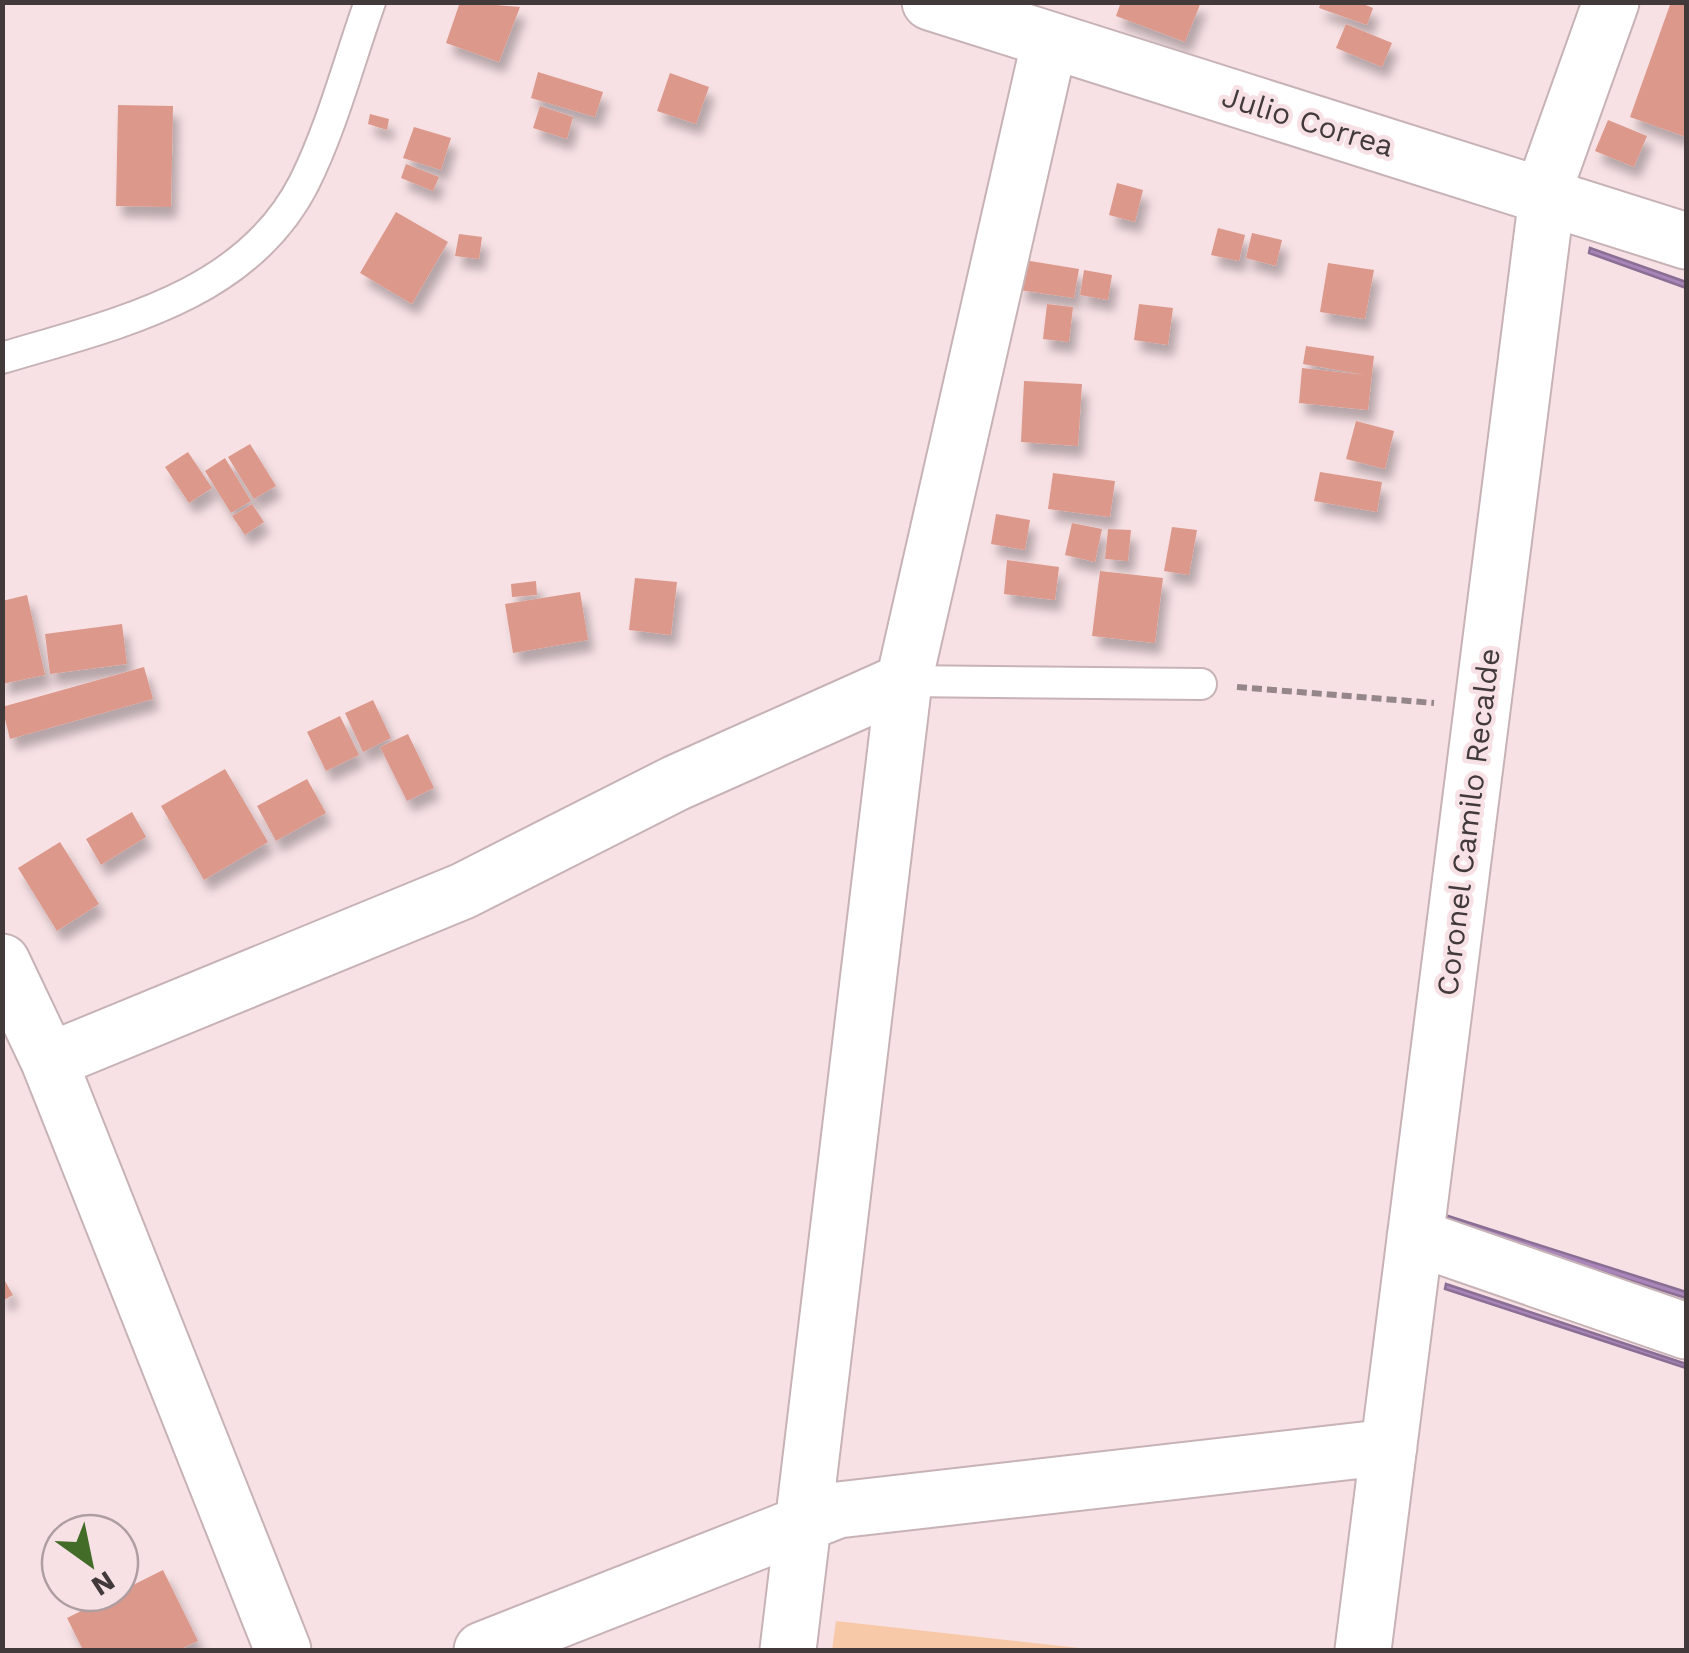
<svg xmlns="http://www.w3.org/2000/svg" width="1689" height="1653" font-family="'Work Sans',sans-serif">
  <style>
    .green { fill: #f7c9a8 }
    .water { fill: #a985ba; stroke: #8a6e94; stroke-width: 2.5 }
    .building { fill: #dc988a; filter: url(#shadow) }
    .lines { fill: none; stroke-linecap: round; stroke-linejoin: round }
    .lane-casing { stroke: #c7b2b6; stroke-width: 34 }
    .street-casing { stroke: #c7b2b6; stroke-width: 59 }
    .path { stroke: #958689; stroke-width: 6; stroke-dasharray: 10 5; stroke-linecap: butt }
    .lane { stroke: #fff; stroke-width: 30 }
    .street { stroke: #fff; stroke-width: 55 }
    .labels { text-anchor: middle; dominant-baseline: central; stroke-width: 9; stroke-linejoin: round; paint-order: stroke }
    .street-label { font-size: 30px; fill: #42393b; stroke: #f7e1e5 }
  </style>
  <defs>
    <filter id="shadow"><feDropShadow dx="6" dy="11" stdDeviation="5" flood-color="#0004"/></filter>
  </defs>
  <rect width="100%" height="100%" fill="#f7e1e5"/>
  <!-- green -->
  <path class="green" d="M 836,1621 L 1097,1650 L 832,1650 Z"/>
  <!-- water -->
  <path class="water" d="M 1590,248 L 1686,282 L 1686,288 L 1589,253 Z
    M 1448,1216 L 1686,1292 L 1686,1298 L 1446,1223 Z
    M 1446,1284 L 1686,1364 L 1686,1368 L 1445,1289 Z"/>
  <!-- building -->
  <path class="building" d="M 460,2 L 520,7 L 499,62 L 446,43 Z
    M 1121,2 L 1201,2 L 1185,42 L 1116,16 Z
    M 1321,2 L 1358,2 L 1373,8 L 1367,25 L 1319,8 Z
    M 1671,2 L 1686,2 L 1686,137 L 1630,117 Z
    M 1346,24 L 1392,43 L 1382,67 L 1336,48 Z
    M 538,72 L 603,92 L 595,117 L 531,98 Z
    M 670,73 L 709,87 L 696,124 L 657,111 Z
    M 118,105 L 173,106 L 171,207 L 116,206 Z
    M 540,106 L 573,117 L 567,139 L 533,128 Z
    M 370,114 L 389,119 L 387,130 L 368,124 Z
    M 1608,120 L 1647,136 L 1634,167 L 1595,151 Z
    M 414,127 L 451,138 L 441,170 L 403,158 Z
    M 406,164 L 439,177 L 433,191 L 401,178 Z
    M 1117,183 L 1143,190 L 1135,222 L 1109,215 Z
    M 396,212 L 448,242 L 412,304 L 360,273 Z
    M 1218,228 L 1245,235 L 1239,261 L 1211,255 Z
    M 1252,233 L 1282,240 L 1276,266 L 1246,258 Z
    M 459,234 L 482,237 L 479,259 L 455,256 Z
    M 1024,260 L 1079,269 L 1074,298 L 1019,290 Z
    M 1328,263 L 1374,270 L 1365,319 L 1320,312 Z
    M 1084,270 L 1112,275 L 1108,300 L 1080,295 Z
    M 1047,304 L 1073,307 L 1069,342 L 1043,339 Z
    M 1139,304 L 1173,308 L 1168,345 L 1134,340 Z
    M 1306,346 L 1374,356 L 1368,410 L 1299,403 L 1302,368 L 1365,375 L 1303,364 Z
    M 1024,381 L 1082,384 L 1078,446 L 1021,442 Z
    M 1356,421 L 1394,431 L 1385,469 L 1346,459 Z
    M 250,444 L 276,486 L 254,499 L 228,457 Z
    M 188,452 L 212,488 L 189,503 L 165,467 Z
    M 225,458 L 251,501 L 231,513 L 205,471 Z
    M 1320,472 L 1382,482 L 1377,512 L 1314,501 Z
    M 1053,473 L 1115,481 L 1110,517 L 1048,509 Z
    M 252,504 L 264,522 L 245,535 L 232,516 Z
    M 996,514 L 1030,520 L 1025,550 L 991,544 Z
    M 1072,523 L 1102,529 L 1095,562 L 1065,555 Z
    M 1172,527 L 1197,530 L 1189,575 L 1164,571 Z
    M 1108,529 L 1131,530 L 1128,561 L 1105,559 Z
    M 1007,560 L 1059,567 L 1055,600 L 1004,594 Z
    M 1100,571 L 1163,578 L 1155,643 L 1092,636 Z
    M 635,578 L 677,582 L 671,635 L 629,630 Z
    M 536,581 L 537,595 L 512,597 L 511,584 Z
    M 580,592 L 588,640 L 513,653 L 505,604 Z
    M 27,595 L 45,675 L 2,684 L 2,601 Z
    M 122,624 L 127,664 L 50,674 L 45,634 Z
    M 144,667 L 153,699 L 10,739 L 2,707 Z
    M 373,700 L 391,738 L 363,752 L 345,713 Z
    M 340,716 L 359,755 L 326,771 L 307,732 Z
    M 408,734 L 434,788 L 407,801 L 380,747 Z
    M 225,769 L 268,842 L 204,880 L 161,806 Z
    M 307,779 L 326,813 L 276,841 L 257,806 Z
    M 132,812 L 146,837 L 101,865 L 86,839 Z
    M 60,842 L 99,904 L 57,931 L 18,868 Z
    M 2,1276 L 13,1295 L 2,1301 Z
    M 163,1570 L 198,1641 L 179,1650 L 83,1650 L 67,1618 Z"/>
  <g class="lines">
    <!-- lane casing -->
    <g class="lane-casing">
      <path id="lane" d="M 2,358 C 115,324 246,297 304,183 C 332,127 349,61 370,2
        M 904,681 L 1201,684"/>
    </g>
    <!-- street casing -->
    <g class="street-casing">
      <path id="street" d="M 930,2 L 1686,241
        M 2,962 L 49,1061 L 283,1650
        M 49,1061 L 463,891 L 676,783 L 904,681
        M 1415,1237 L 1686,1331
        M 482,1650 L 838,1510 L 1389,1447
        M 788,1650 L 904,681 L 1050,40
        M 1363,1650 L 1550,173 L 1611,2"/>
    </g>
    <!-- path -->
    <path class="path" d="M 1237,687 L 1434,703"/>
    <!-- lane -->
    <use href="#lane" class="lane"/>
    <!-- street -->
    <use href="#street" class="street"/>
  </g>
  <g class="labels">
    <!-- street labels -->
    <g class="street-label">
      <text transform="translate(1308 121) rotate(17)">Julio Correa</text>
      <text transform="translate(1468 822) rotate(-83)">Coronel Camilo Recalde</text>
    </g>
  </g>
  <!-- border -->
  <rect width="1689" height="1653" fill="none" stroke="#42393b" stroke-width="10"/>
  <!-- north arrow -->
  <g transform="translate(90 1563) rotate(147)"><circle r="48" fill="#f7e1e5" stroke="#af9ea1" stroke-width="2.5"/>
  <path d="M0-8L18 38L0 25L-18 38Z" fill="#436c29"/>
  <text y="-15" font-size="28" font-weight="bold" text-anchor="middle" fill="#42393b">N</text>
  </g>
</svg>
